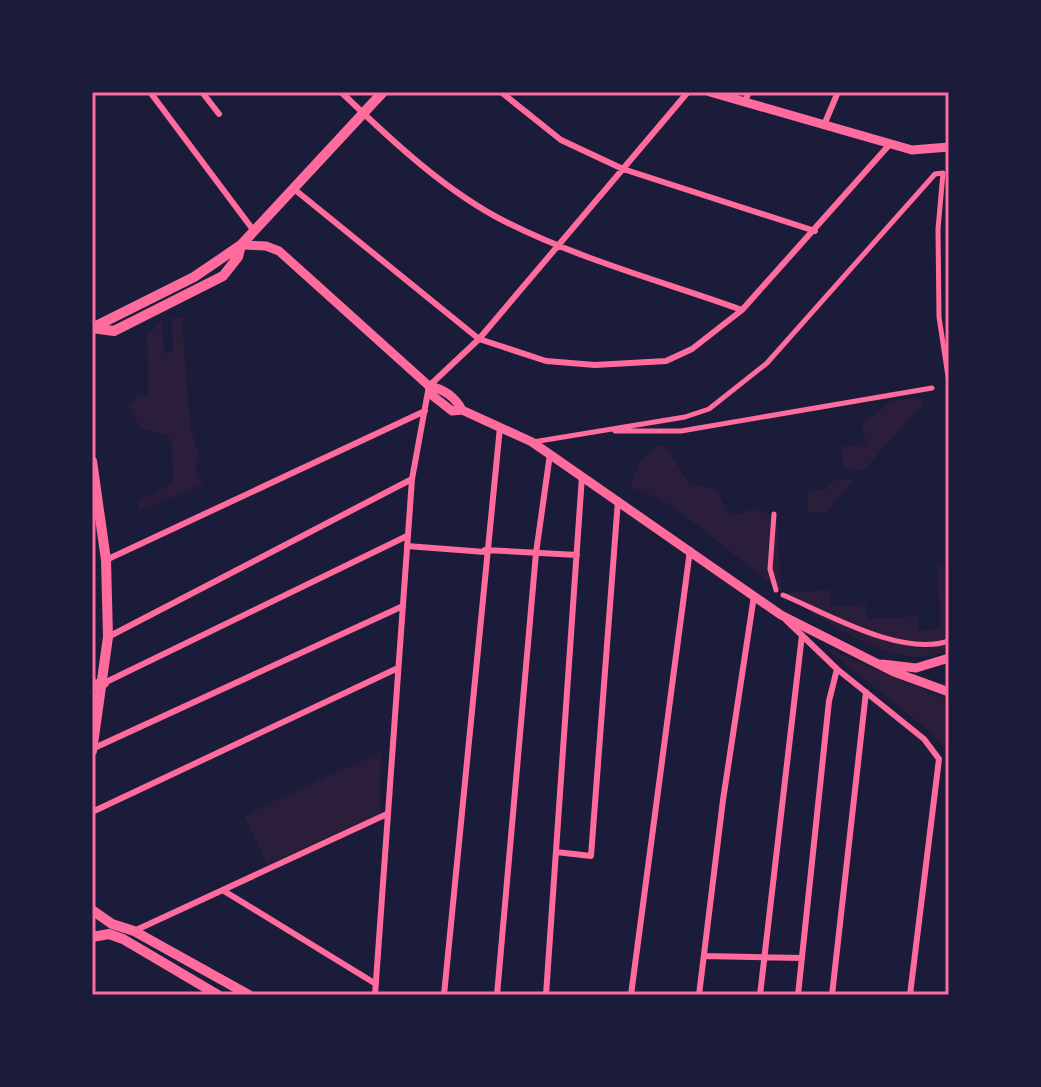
<svg xmlns="http://www.w3.org/2000/svg" width="1041" height="1087" font-family="Signika,sans-serif">
  <style>
    .green { fill: #2a1e3b }
    .lines { fill: none; stroke-linecap: round; stroke-linejoin: round }
    .pedestrian { stroke: #ff6b9d; stroke-width: 5 }
    .minor { stroke: #ff6b9d; stroke-width: 6 }
    .secondary { stroke: #ff6b9d; stroke-width: 9 }
    .primary { stroke: #ff6b9d; stroke-width: 10 }
    .neatline { fill: none; stroke: #ff6b9d; stroke-width: 3 }
  </style>
  <rect width="100%" height="100%" fill="#1b1b3a"/>
  <!-- green -->
  <path class="green" d="M 172,318 L 182,318 L 190,425 L 200,461 L 194,464 L 203,484 L 139,511 L 138,501 L 167,487 L 173,480 L 172,445 L 168,436 L 139,427 L 129,407 L 137,395 L 148,394 L 147,335 L 162,321 L 164,353 L 173,352 Z
    M 921,397 L 923,404 L 864,470 L 844,468 L 841,447 L 866,444 L 862,425 C 870,414 882,414 889,401 Z
    M 660,445 L 667,448 L 689,484 L 716,489 L 727,512 L 739,514 L 758,507 L 777,522 L 782,593 L 829,590 L 830,606 L 866,604 L 867,619 L 918,616 L 919,631 L 941,629 L 937,565 L 949,564 L 949,649 C 878,693 727,541 669,505 C 658,497 643,492 630,487 L 641,459 Z
    M 836,479 L 853,480 L 826,513 L 807,512 L 809,491 L 826,489 Z
    M 824,647 L 949,700 L 949,755 L 932,733 Z
    M 381,752 L 380,813 L 267,865 L 244,815 Z"/>
  <g class="lines">
    <!-- pedestrian -->
    <path class="pedestrian" d="M 615,431 L 681,431 L 932,388
      M 533,442 L 685,417 L 709,409 L 767,363 L 935,174 L 943,173 L 938,229 L 939,317 L 949,383
      M 774,514 L 770,569 L 776,590
      M 783,595 C 828,614 900,657 949,641"/>
    <!-- minor -->
    <path class="minor" d="M 150,92 L 254,231
      M 202,92 L 219,114
      M 341,92 C 390,139 447,193 508,223 C 582,260 664,282 742,310
      M 501,92 L 561,140 L 623,169 L 815,231
      M 744,103 L 749,92
      M 824,125 L 838,92
      M 294,189 L 479,339 L 546,361 L 595,365 L 666,361 L 692,349 L 742,310 L 890,144
      M 407,546 L 485,552
      M 485,550 L 577,555
      M 106,560 L 425,411
      M 786,620 L 837,669 L 924,739 L 939,759 L 910,995
      M 108,637 L 412,479
      M 104,683 L 407,536
      M 92,749 L 403,606
      M 92,812 L 398,668
      M 556,852 L 591,856 L 618,500
      M 224,891 L 376,984
      M 134,931 L 387,814
      M 704,956 L 802,958
      M 375,995 L 412,479 L 429,386 L 479,339 L 688,92
      M 444,995 L 500,427
      M 497,995 L 536,553 L 550,454
      M 546,995 L 582,476
      M 631,995 L 690,550
      M 699,995 L 723,800 L 754,596
      M 760,995 L 802,635
      M 798,995 L 829,701 L 837,669
      M 832,995 L 866,692"/>
    <!-- secondary -->
    <path class="secondary" d="M 710,92 L 912,150 L 949,147
      M 241,245 L 266,246 L 279,251 L 429,386 L 433,396 L 452,411 L 462,410 L 532,442 L 781,615 L 894,672 L 949,692
      M 429,386 C 444,389 455,397 462,410
      M 882,664 L 916,668 L 949,658"/>
    <!-- primary -->
    <path class="primary" d="M 92,328 L 194,277 L 241,245 L 383,92
      M 92,328 L 114,331 L 223,276 L 238,257 L 241,245
      M 92,461 L 106,560 L 108,637 L 92,751
      M 92,685 L 104,683
      M 92,910 L 112,924 L 134,931 L 249,995
      M 92,937 L 109,934 L 123,939 L 218,995"/>
  </g>
  <!-- border -->
  <rect width="1041" height="1087" fill="none" stroke="#1b1b3a" stroke-width="188"/>
  <rect x="94" y="94" width="853" height="899" class="neatline"/>
</svg>
